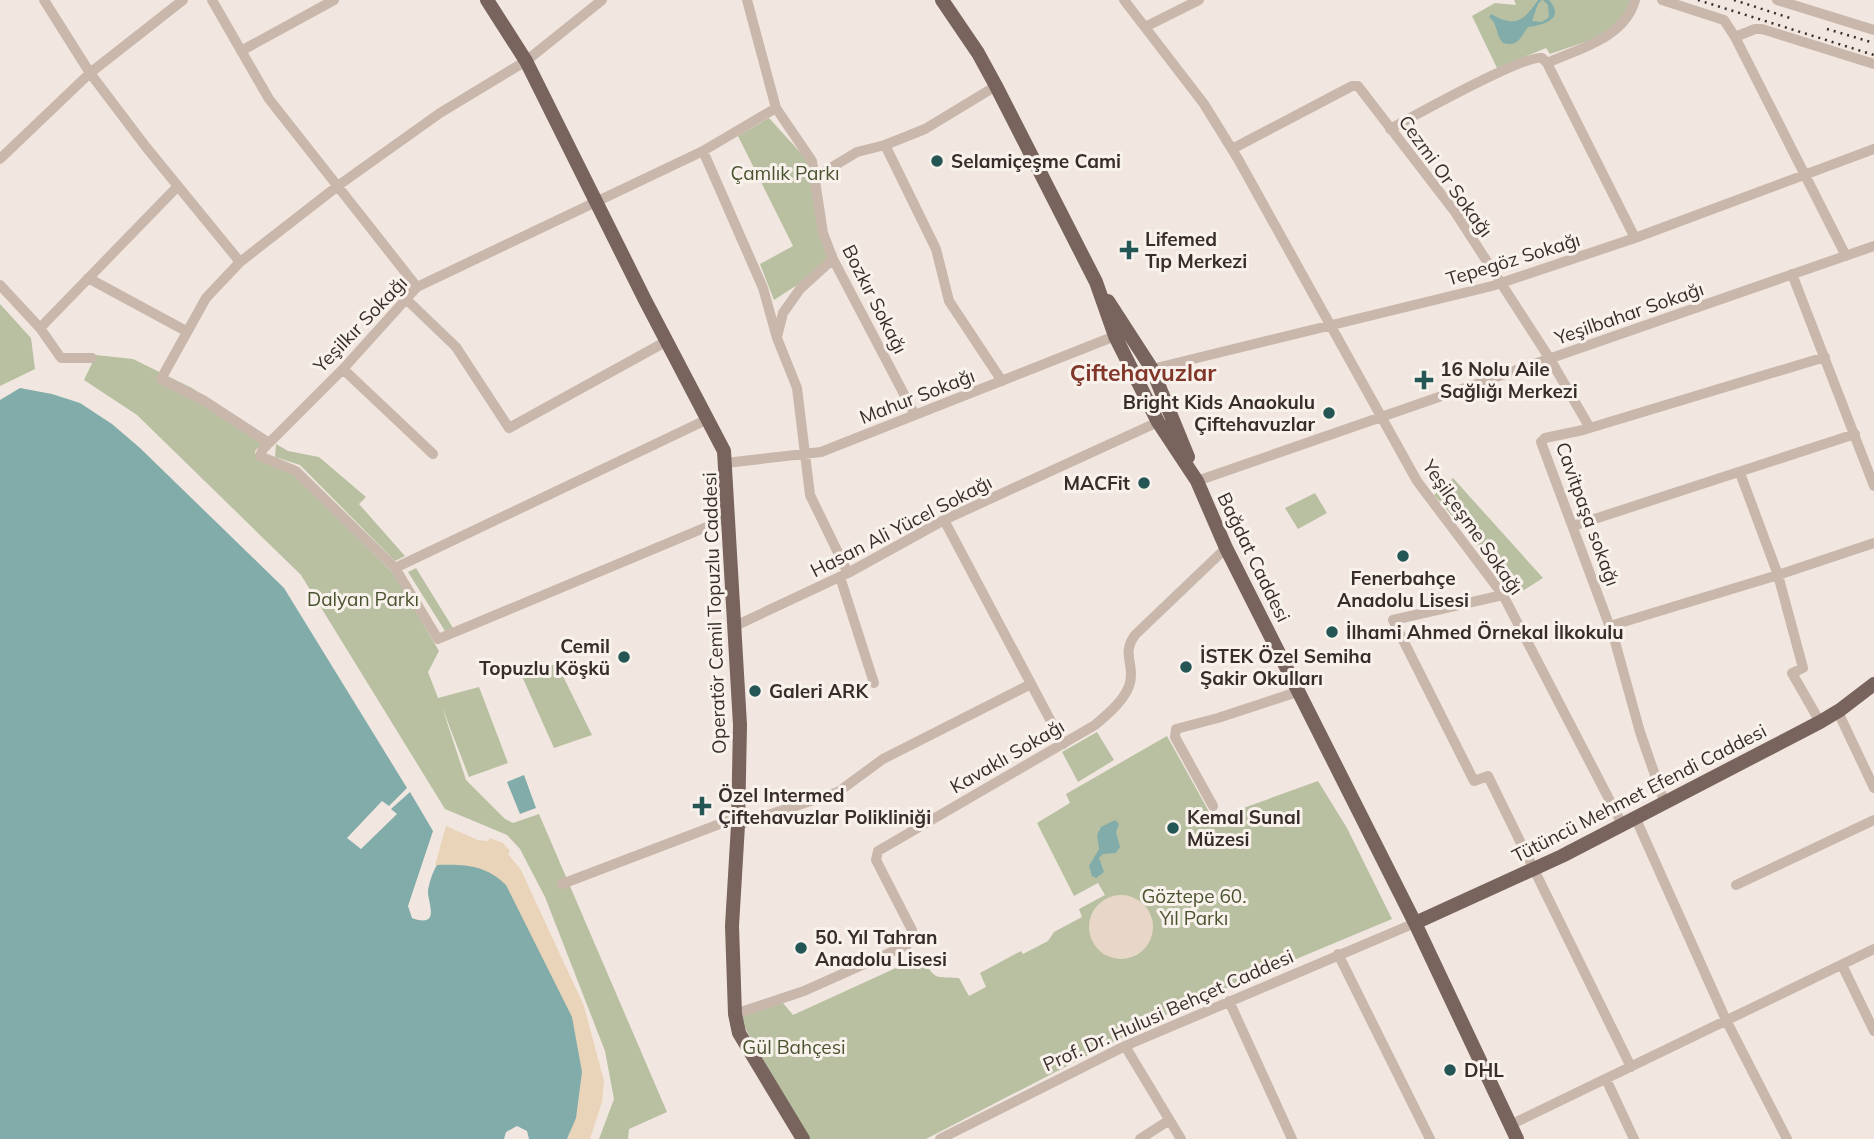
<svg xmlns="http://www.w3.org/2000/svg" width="1874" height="1139" font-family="Mulish,sans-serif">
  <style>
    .green { fill: #b8c0a1 }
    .sand { fill: #ead4b9 }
    .plaza { fill: #e8d7c8 }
    .water { fill: #81acaa }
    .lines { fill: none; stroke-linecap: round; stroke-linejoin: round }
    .minor { stroke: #c9b7ac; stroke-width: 10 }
    .major { stroke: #78635d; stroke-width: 14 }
    .rail { stroke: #382d2b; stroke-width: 2.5; stroke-dasharray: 2 5; stroke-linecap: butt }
    .poi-dot { fill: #235655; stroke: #f9f2ec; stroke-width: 2.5 }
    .labels { text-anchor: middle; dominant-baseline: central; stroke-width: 6; stroke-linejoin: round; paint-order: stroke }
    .poi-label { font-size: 19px; font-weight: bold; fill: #382d2b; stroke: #f9f2ec; text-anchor: start }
    .park-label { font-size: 19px; fill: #4a5430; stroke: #f9f2ec }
    .street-label { font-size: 19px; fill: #382d2b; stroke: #f9f2ec }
    .quarter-label { font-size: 23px; font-weight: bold; fill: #81362a; stroke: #f9f2ec }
  </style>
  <rect width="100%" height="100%" fill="#f1e7e0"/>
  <!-- green -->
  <path class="green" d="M 1514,0 L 1632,0 L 1633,5 L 1608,34 L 1550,54 L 1546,48 L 1497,68 L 1472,16 L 1495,3 L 1516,5 Z
    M 769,118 L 809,162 L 830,257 L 814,274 L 774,300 L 760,264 L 793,246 L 738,136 Z
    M 0,304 L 31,338 L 35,369 L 0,386 Z
    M 96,355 L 133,359 L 192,388 L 267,438 L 255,451 L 256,456 L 291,472 L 394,574 L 439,651 L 428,672 L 438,698 L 479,687 L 508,763 L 469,777 L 442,707 L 466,780 L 505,819 L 513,823 L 539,814 L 667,1112 L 629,1129 L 628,1139 L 599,1139 L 614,1099 L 605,1051 L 545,897 L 520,849 L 507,835 L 445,809 L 301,575 L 137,415 L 84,380 Z
    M 276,444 L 288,451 L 319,457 L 366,497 L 359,504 L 405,556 L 395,561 L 300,465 L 275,457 Z
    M 1453,478 L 1543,578 L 1519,593 L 1434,495 Z
    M 1315,493 L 1327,513 L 1298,529 L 1285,508 Z
    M 416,568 L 453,628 L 445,631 L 408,572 Z
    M 557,664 L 592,735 L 554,748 L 520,672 Z
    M 1097,732 L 1114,760 L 1078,782 L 1062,752 Z
    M 1167,736 L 1213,819 L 1318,781 L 1347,828 L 1392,919 L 1179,1008 L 926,1139 L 810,1139 L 743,1025 L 742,1016 L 783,1003 L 793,1015 L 920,957 C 939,981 930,976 959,978 L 969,996 L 986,987 L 980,973 L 1021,951 L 1023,954 L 1048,941 L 1054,932 L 1082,917 L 1079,909 L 1105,895 L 1098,883 L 1074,896 L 1037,823 L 1070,803 L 1066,794 Z"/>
  <!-- sand -->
  <path class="sand" d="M 446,826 L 478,840 L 488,841 L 490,838 L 503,843 L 510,851 L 508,854 L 521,870 L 584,1006 L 604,1081 L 602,1102 L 590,1139 L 567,1139 L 570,1134 L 437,865 L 435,865 Z"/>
  <!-- plaza -->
  <path class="plaza" d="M1089 927a32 32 0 1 1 64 0a32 32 0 1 1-64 0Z"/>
  <!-- water -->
  <path class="water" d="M 1538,0 L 1542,0 L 1538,4 L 1532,21 L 1542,22 L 1549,17 L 1548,5 L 1543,0 L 1549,0 C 1566,19 1543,25 1528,27 C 1520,37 1519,47 1503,43 C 1495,34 1498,23 1489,17 L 1491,14 C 1515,28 1524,21 1538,0 Z
    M 20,388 L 52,394 L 80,403 L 112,424 L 140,448 L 284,588 L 407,788 L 389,806 L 382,801 L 347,838 L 361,849 L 397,814 L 391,809 L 410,792 L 433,831 L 408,906 L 412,918 C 442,929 427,901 428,891 C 429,883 433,871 437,865 C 465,864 486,865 506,885 L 572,1017 L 582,1072 L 576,1118 L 567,1139 L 529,1139 L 527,1131 L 517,1126 L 506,1132 L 504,1139 L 0,1139 L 0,400 Z
    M 524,775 L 536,808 L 520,814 L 507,782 Z
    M 1115,820 L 1119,824 L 1116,832 L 1120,847 L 1116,853 L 1103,854 L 1099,858 L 1104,872 L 1096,878 L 1092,876 L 1089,866 L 1099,849 L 1097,835 L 1101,827 Z"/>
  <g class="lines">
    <!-- minor -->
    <path class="minor" d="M 44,0 L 90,73 L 146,147 L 240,262
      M 212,0 L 269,99 L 417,287
      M 747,0 L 776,108 L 812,161 L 823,233 L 833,259 L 915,415
      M 1124,0 L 1204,104 L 1238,159 L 1417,481 L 1503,595 L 1622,824
      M 1662,0 L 1724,20 L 1735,37 L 1755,29 L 1762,29 L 1874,64
      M 1777,0 L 1874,30
      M 1145,27 L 1199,0
      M 1735,37 L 1846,256
      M 241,51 L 334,0
      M 1547,63 C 1578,49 1625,38 1635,0
      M 1390,129 C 1414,116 1523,55 1542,58 L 1547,63 L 1635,238
      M 885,145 L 936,249 L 949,301 L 1002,381
      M 1232,149 L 1352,86 L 1358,86 L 1455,212 L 1550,359 L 1590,428
      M 703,151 L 763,288 L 777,338 L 797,388 L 810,495 L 848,573
      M 0,159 L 90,73 L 183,0
      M 814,178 L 857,152 L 885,145 L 925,129 L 996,86
      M 1792,274 L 1874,486
      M 88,278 L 186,331
      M 0,285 L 40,328 L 61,358 L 92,358
      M 406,299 L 456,347 L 509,428 L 667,341
      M 40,328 L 178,186
      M 777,337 L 783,313 L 800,289 L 833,259
      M 343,369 L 433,454
      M 1152,369 L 1492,286 L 1635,238 L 1874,149
      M 269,443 L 203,400 L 161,379 L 206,298 L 240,262 L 339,185 L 440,113 L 526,61 L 602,0
      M 726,463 L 821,452 L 1115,336
      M 1740,473 L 1778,575 L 1803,668 L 1792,673 L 1820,722
      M 1197,481 L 1874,246
      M 728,518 L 438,639 L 395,568 L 296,471 L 260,456 L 263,449 L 343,369 L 417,287 L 703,151 L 776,108
      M 944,520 L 1063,744
      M 1573,526 L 1855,434
      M 395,568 L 708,419
      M 840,577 L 874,683
      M 1503,595 L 1393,620 L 1474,781 L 1488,776 L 1631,1067
      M 735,626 L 848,573 L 944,520 L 1158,422
      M 1610,626 L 1778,575 L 1874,543
      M 1838,712 L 1874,788
      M 1664,801 L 1640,732 L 1614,638 L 1541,442 L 1545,438 L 1583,430 L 1825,357
      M 1213,806 L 1175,737 L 1176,729 L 1218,718 L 1297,692
      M 1635,817 L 1726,1020 L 1787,1139
      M 738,825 L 838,792 L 883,759 L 1031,684
      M 562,884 L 738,817
      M 1736,885 L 1874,820
      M 1338,954 L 1430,1139
      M 1842,965 L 1874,1031
      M 1229,1001 L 1292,1139
      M 735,1014 L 804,991 L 907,945 L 913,938 L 912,930 L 876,860 L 878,851 L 1095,725 C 1108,714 1126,699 1130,683 C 1135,664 1121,654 1135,635 L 1226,548
      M 1125,1046 L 1181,1139
      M 1606,1079 L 1634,1139
      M 1510,1125 L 1874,949
      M 940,1139 L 1125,1046 L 1415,923
      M 1140,1139 L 1168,1121"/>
    <!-- major -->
    <path class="major" d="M 487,0 L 526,61 L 645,300 L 724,451 L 740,725 L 738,825 L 732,926 L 735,1014 L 739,1033 L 803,1139
      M 942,0 L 978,53 L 996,86 L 1096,282 L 1115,336 L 1158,422 L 1197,481 L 1226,548 L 1415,923 L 1517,1139
      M 1108,301 L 1152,369 L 1188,457
      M 1415,923 L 1562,856 L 1820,722 L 1840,710 L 1874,684"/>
    <!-- rail -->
    <path class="rail" d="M 1698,0 L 1874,55
      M 1734,0 L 1790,18
      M 1827,29 L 1874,43"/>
  </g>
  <!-- markers -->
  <g class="poi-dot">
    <circle cx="937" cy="161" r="7"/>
    <path d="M1125.5 239.5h7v7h7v7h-7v7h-7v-7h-7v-7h7z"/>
    <path d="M1420.5 369.5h7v7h7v7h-7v7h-7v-7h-7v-7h7z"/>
    <circle cx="1329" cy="413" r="7"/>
    <circle cx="1144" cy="483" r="7"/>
    <circle cx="1403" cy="556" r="7"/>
    <circle cx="1332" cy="632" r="7"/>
    <circle cx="624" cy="657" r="7"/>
    <circle cx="1186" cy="667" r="7"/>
    <circle cx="755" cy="691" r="7"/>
    <path d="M698.5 795.5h7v7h7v7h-7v7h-7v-7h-7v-7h7z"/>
    <circle cx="1173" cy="828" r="7"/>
    <circle cx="801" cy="948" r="7"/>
    <circle cx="1450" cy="1070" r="7"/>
  </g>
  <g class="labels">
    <!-- poi labels -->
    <g class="poi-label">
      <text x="951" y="161">Selamiçeşme Cami</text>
      <text x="1145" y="239">Lifemed<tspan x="1145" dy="22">Tıp Merkezi</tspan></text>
      <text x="1440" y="369">16 Nolu Aile<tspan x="1440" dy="22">Sağlığı Merkezi</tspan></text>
      <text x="1315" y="402" text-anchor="end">Bright Kids Anaokulu<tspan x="1315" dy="22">Çiftehavuzlar</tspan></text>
      <text x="1130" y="483" text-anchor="end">MACFit</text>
      <text x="1403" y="578" text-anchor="middle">Fenerbahçe<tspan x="1403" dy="22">Anadolu Lisesi</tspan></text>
      <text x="1346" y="632">İlhami Ahmed Örnekal İlkokulu</text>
      <text x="610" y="646" text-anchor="end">Cemil<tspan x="610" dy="22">Topuzlu Köşkü</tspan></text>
      <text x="1200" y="656">İSTEK Özel Semiha<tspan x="1200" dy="22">Şakir Okulları</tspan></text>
      <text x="769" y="691">Galeri ARK</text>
      <text x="718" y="795">Özel Intermed<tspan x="718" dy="22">Çiftehavuzlar Polikliniği</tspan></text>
      <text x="1187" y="817">Kemal Sunal<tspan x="1187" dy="22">Müzesi</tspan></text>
      <text x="815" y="937">50. Yıl Tahran<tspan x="815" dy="22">Anadolu Lisesi</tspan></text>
      <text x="1464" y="1070">DHL</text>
    </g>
    <!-- park labels -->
    <g class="park-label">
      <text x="785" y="173">Çamlık Parkı</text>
      <text x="363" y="599">Dalyan Parkı</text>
      <text x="1194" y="896">Göztepe 60.<tspan x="1194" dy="22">Yıl Parkı</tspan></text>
      <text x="794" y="1047">Gül Bahçesi</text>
    </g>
    <!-- street labels -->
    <g class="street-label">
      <text transform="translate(1446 176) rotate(54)">Cezmi Or Sokağı</text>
      <text transform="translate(1513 259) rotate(-17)">Tepegöz Sokağı</text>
      <text transform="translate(875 299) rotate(63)">Bozkır Sokağı</text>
      <text transform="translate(1629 313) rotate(-19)">Yeşilbahar Sokağı</text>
      <text transform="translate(360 324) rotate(-46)">Yeşilkır Sokağı</text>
      <text transform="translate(917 396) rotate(-21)">Mahur Sokağı</text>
      <text transform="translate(1588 514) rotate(70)">Cavitpaşa sokağı</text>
      <text transform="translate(901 526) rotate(-27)">Hasan Ali Yücel Sokağı</text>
      <text transform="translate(1473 527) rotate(55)">Yeşilçeşme Sokağı</text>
      <text transform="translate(1254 557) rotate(64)">Bağdat Caddesi</text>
      <text transform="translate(714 613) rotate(-92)">Operatör Cemil Topuzlu Caddesi</text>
      <text transform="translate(1007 756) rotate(-30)">Kavaklı Sokağı</text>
      <text transform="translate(1639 793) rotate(-27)">Tütüncü Mehmet Efendi Caddesi</text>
      <text transform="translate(1168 1010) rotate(-24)">Prof. Dr. Hulusi Behçet Caddesi</text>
    </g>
    <!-- quarter labels -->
    <g class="quarter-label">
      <text x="1143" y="372">Çiftehavuzlar</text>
    </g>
  </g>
</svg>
